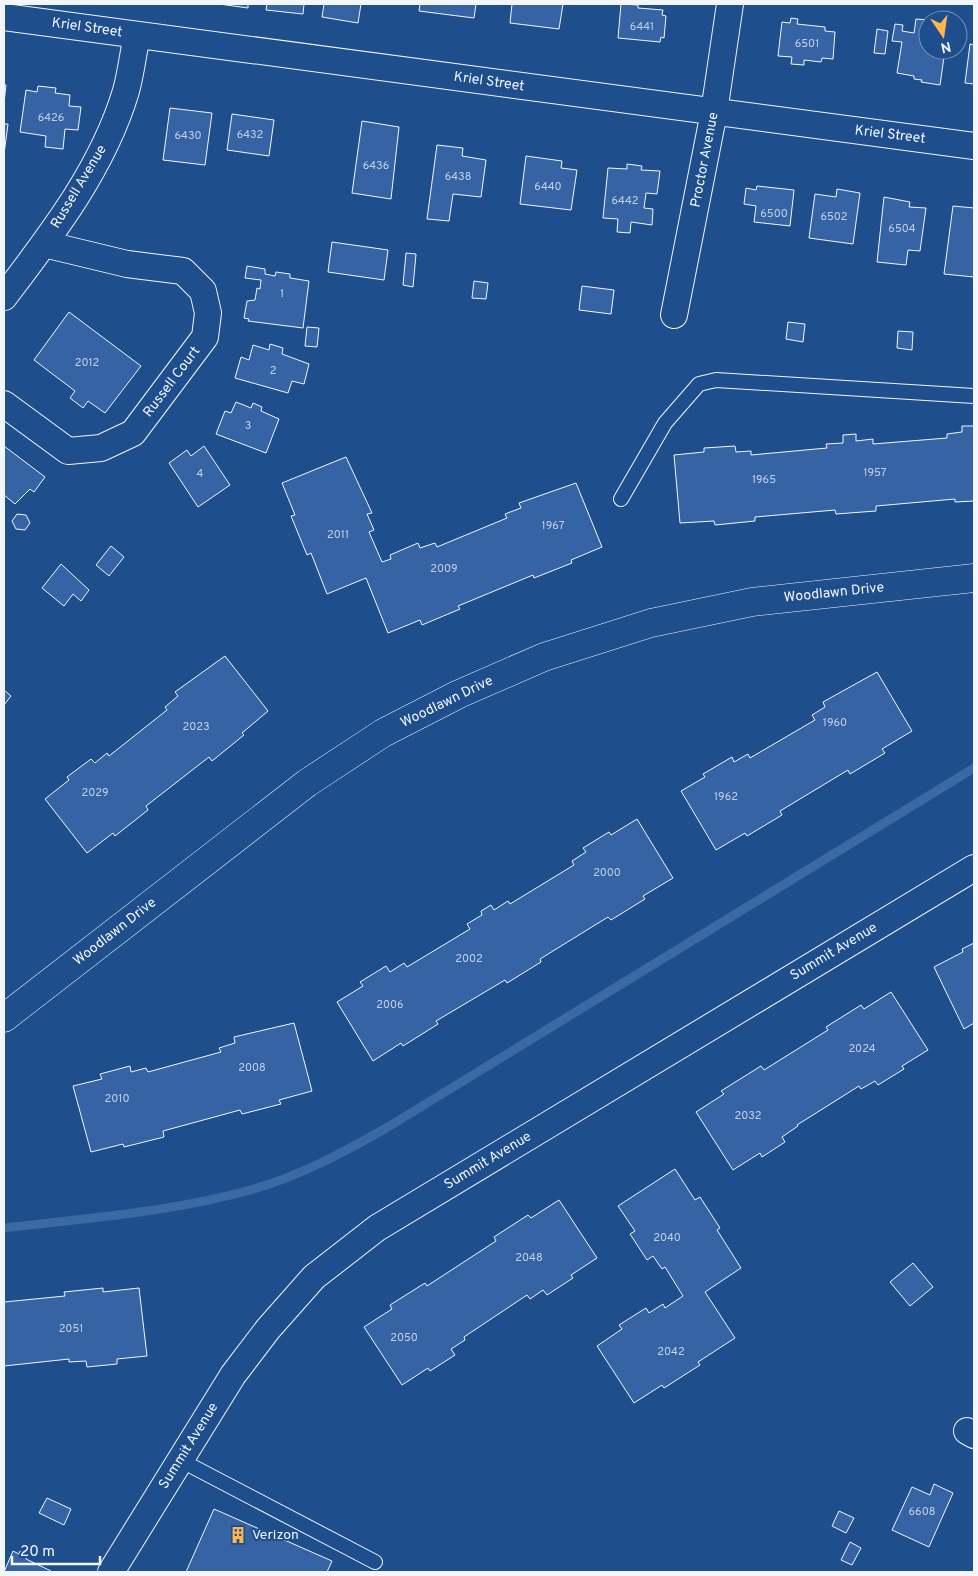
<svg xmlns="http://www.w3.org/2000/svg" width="978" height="1576" font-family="Overpass,sans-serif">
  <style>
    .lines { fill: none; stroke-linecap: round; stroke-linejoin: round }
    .stream { stroke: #3b69a3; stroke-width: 9 }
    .building { fill: #3563a3; stroke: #f2f6ff }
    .lane-casing { stroke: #f2f6ff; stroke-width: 16 }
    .street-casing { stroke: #f2f6ff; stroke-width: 28 }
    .secondary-casing { stroke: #f2f6ff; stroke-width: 29 }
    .lane { stroke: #1f4e8c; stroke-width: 14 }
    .street { stroke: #1f4e8c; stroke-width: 26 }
    .secondary { stroke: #1f4e8c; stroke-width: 28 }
    .labels { text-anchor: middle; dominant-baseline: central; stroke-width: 4; stroke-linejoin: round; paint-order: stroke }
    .number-label { font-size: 11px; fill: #c3d1e8 }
    .street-label { font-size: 14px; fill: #f2f6ff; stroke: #1f4e8c }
    .poi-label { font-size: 14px; fill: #f2f6ff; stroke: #1f4e8c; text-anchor: start }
  </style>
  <rect width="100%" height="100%" fill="#1f4e8c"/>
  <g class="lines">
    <!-- stream -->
    <path class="stream" d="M 4,1228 C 87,1218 173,1212 254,1189 C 302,1175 346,1151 388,1127 L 974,768"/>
  </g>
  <!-- building -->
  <path class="building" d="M 219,4 L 248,4 L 248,8 Z
    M 267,4 L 304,4 L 303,14 L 266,10 Z
    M 324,4 L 361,4 L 358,23 L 322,17 Z
    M 420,4 L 476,4 L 474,18 L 419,11 Z
    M 512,4 L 563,4 L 559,29 L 510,23 Z
    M 621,4 L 638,5 L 638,8 L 663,10 L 662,15 L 666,16 L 664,38 L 661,37 L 660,42 L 618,38 Z
    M 791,18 L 798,19 L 797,24 L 825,27 L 825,31 L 835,32 L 833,59 L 822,58 L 821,62 L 804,60 L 804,65 L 791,64 L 792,57 L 778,56 L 782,22 L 790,23 Z
    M 916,19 L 928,20 L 928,50 L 945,50 L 940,85 L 921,82 L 922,80 L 914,79 L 914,76 L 897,73 L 902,42 L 892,41 L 895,24 L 903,25 L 902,31 L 914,33 Z
    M 877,29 L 888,31 L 885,54 L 874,53 Z
    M 970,44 L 974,45 L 974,84 L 965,83 Z
    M 4,85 L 6,85 L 4,103 Z
    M 38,86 L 56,88 L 55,93 L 70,95 L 69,106 L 81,107 L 78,130 L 65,129 L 63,149 L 45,147 L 46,136 L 20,132 L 26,90 L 37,92 Z
    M 170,108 L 212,113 L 205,165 L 163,160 Z
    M 232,114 L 274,120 L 269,156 L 227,150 Z
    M 362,121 L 399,127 L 391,199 L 352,193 Z
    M 4,124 L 8,124 L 4,154 Z
    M 437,145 L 463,148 L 462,156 L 486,160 L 481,197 L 453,194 L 449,221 L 427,219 Z
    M 526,156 L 562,161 L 561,168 L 577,170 L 571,210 L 520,204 Z
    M 627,164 L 642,166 L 641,170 L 660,171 L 657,194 L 646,193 L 644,208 L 653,209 L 652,225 L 631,222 L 630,233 L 617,232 L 618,219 L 603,218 L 608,168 L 627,169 Z
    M 757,186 L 794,190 L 790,226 L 754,222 L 756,206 L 744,204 L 746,188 L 756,190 Z
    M 837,189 L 860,193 L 853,244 L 809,238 L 815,194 L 836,197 Z
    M 884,197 L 910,202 L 909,207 L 926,208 L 920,251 L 908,250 L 906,265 L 877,262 Z
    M 953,206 L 974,208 L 974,277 L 944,274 Z
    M 332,242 L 388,250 L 384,280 L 328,272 Z
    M 406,253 L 416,254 L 413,287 L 403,285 Z
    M 247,266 L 265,269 L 265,274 L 275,276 L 276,272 L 290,274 L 290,278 L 309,281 L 303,328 L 248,321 L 249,319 L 244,318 L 247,301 L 255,300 L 257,288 L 260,289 L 261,280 L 245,278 Z
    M 474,281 L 488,283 L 486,299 L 472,298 Z
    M 582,286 L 614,290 L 611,314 L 579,310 Z
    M 69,312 L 141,366 L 105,413 L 88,401 L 83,408 L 70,398 L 75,391 L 34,360 Z
    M 788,322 L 805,324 L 803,342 L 786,339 Z
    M 307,327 L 319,328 L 317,347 L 305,346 Z
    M 898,331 L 913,332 L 912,350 L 897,348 Z
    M 270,344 L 283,348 L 282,354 L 309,364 L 304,384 L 292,381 L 288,393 L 235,378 L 241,357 L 249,360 L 253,345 L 269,350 Z
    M 236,402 L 251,408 L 253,403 L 262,407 L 261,411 L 279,419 L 266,453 L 216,434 L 225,411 L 231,413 Z
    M 962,426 L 974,426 L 974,501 L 955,502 L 955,499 L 876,506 L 876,511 L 836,514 L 835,510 L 755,517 L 755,521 L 715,525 L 714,521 L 680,523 L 674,455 L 704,452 L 704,448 L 735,446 L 736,452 L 751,451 L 751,455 L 827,448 L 826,444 L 843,443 L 843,435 L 856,434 L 856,441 L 873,439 L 873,444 L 947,438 L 947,434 L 962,432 Z
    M 4,446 L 45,477 L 34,492 L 30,489 L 15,504 L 4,495 Z
    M 204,446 L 230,485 L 198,507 L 169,463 L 187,450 L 191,456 Z
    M 346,457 L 372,513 L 367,514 L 374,530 L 369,532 L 382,562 L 391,559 L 390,555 L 418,543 L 420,548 L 435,543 L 437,547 L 507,518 L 505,514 L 521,508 L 519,503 L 576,483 L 602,547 L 571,560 L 572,563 L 534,578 L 533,575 L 458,606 L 460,609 L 422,625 L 420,620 L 388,633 L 366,578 L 327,594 L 311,553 L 307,555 L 291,516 L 295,515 L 282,483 Z
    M 17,514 L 26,515 L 30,523 L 25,530 L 16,529 L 12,521 Z
    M 111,546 L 124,557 L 109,576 L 96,565 Z
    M 61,564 L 89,590 L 81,601 L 73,594 L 64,606 L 42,588 Z
    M 225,656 L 268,711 L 242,733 L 244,735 L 212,761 L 209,757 L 146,806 L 148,810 L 115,836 L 113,833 L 87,853 L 45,799 L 69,780 L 67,777 L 91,759 L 95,763 L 107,753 L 109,756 L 167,710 L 165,707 L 178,696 L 175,692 Z
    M 877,672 L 912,731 L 882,749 L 885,753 L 850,774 L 848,770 L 780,811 L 782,815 L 747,836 L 745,833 L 716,850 L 681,791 L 705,777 L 703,774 L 732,757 L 734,762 L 748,754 L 750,758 L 815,720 L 812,715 L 825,707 L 823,702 Z
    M 4,690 L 11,696 L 4,705 Z
    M 637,819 L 673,878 L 643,896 L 645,899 L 611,920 L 608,917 L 540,959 L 541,962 L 507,983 L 505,980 L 436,1021 L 438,1024 L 403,1046 L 401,1043 L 373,1061 L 337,1002 L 363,986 L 360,982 L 386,966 L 390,972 L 404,963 L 407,967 L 470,929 L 467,924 L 482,915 L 481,911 L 491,905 L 494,910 L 508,901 L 510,904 L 574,865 L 572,861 L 586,852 L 583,848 L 609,832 L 611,835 Z
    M 974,943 L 974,1023 L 964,1029 L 934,967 L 963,952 L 962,949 Z
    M 891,992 L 928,1050 L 902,1066 L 904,1069 L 878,1085 L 875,1081 L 861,1089 L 859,1086 L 797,1125 L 798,1126 L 782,1137 L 785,1142 L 762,1157 L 760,1153 L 733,1170 L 696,1112 L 724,1094 L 721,1091 L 761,1066 L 764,1070 L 828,1030 L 826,1027 L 861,1005 L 864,1009 Z
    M 294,1023 L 312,1091 L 279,1100 L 281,1104 L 242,1114 L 240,1110 L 163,1131 L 164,1137 L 124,1147 L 123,1144 L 91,1152 L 73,1086 L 102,1079 L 100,1074 L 130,1066 L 131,1072 L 146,1068 L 148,1072 L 221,1052 L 219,1048 L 235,1043 L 234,1037 Z
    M 675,1169 L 695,1200 L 700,1197 L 720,1228 L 717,1230 L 741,1268 L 705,1292 L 735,1338 L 698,1362 L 700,1365 L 664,1388 L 662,1385 L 634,1403 L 597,1346 L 622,1329 L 619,1325 L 646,1308 L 649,1313 L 663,1304 L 665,1308 L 683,1296 L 665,1267 L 662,1269 L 653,1256 L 647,1260 L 630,1234 L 635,1231 L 618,1206 Z
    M 559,1200 L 597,1258 L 571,1275 L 573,1278 L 547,1295 L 543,1290 L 530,1299 L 527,1295 L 464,1337 L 465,1340 L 451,1349 L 455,1355 L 430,1371 L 428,1368 L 402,1385 L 364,1327 L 392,1309 L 390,1305 L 425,1283 L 427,1286 L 496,1241 L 494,1237 L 528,1215 L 531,1218 Z
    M 913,1263 L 933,1287 L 910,1306 L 890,1282 Z
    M 103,1288 L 103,1292 L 139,1288 L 147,1356 L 117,1359 L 117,1364 L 87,1367 L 86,1361 L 69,1362 L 69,1359 L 4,1366 L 4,1302 L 65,1296 L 64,1292 Z
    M 934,1484 L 953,1493 L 929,1547 L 892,1530 L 912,1487 L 930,1495 Z
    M 47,1498 L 71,1509 L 64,1525 L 39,1513 Z
    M 214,1509 L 332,1561 L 327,1572 L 186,1572 Z
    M 839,1511 L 854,1518 L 846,1533 L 832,1526 Z
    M 850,1542 L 861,1548 L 852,1565 L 841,1560 Z
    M 13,1551 L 19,1554 L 20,1551 L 28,1554 L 26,1559 L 51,1571 L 50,1572 L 4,1572 Z"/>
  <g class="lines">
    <!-- lane casing -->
    <g class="lane-casing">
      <path id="lane" d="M 621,499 L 665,423 L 699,384 L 716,380 L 974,396
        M 180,1460 L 375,1562"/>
    </g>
    <!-- street casing -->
    <g class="street-casing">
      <path id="street" d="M 4,17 L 974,146
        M 4,297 C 52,234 103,168 126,91 C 131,73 133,54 137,35
        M 674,315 L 714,112 L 730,4
        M 4,404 L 68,451 L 101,448 L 133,433 L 205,337 L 208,313 L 203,291 L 183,271 L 127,264 L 44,244
        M 967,1431 L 974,1435
        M 111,1572 L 233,1375 L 268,1329 L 314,1277 L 377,1228 L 974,868"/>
    </g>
    <!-- secondary casing -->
    <g class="secondary-casing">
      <path id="secondary" d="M 4,1018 L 307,783 L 383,733 L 459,694 L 544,657 L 651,623 L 752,602 L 974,578"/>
    </g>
    <!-- lane -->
    <use href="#lane" class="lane"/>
    <!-- street -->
    <use href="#street" class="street"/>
    <!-- secondary -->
    <use href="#secondary" class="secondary"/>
  </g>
  <!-- icons -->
  <defs>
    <g id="building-bare" transform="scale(1.35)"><path d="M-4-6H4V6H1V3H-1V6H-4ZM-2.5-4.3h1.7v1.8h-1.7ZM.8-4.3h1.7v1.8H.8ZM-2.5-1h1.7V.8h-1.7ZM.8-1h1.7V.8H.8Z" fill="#ffb74d" stroke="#1f4e8c" stroke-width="2.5" paint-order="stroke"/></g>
  </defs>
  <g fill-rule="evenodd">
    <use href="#building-bare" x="238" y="1535"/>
  </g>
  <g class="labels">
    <!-- number labels -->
    <g class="number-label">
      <text x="642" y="27">6441</text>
      <text x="807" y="44">6501</text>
      <text x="51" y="118">6426</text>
      <text x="250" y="135">6432</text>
      <text x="188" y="136">6430</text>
      <text x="376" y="166">6436</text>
      <text x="458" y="177">6438</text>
      <text x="548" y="187">6440</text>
      <text x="625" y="201">6442</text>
      <text x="774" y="214">6500</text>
      <text x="834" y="217">6502</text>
      <text x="902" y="229">6504</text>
      <text x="282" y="294">1</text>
      <text x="87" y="363">2012</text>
      <text x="273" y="371">2</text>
      <text x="248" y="426">3</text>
      <text x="875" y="473">1957</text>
      <text x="200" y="474">4</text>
      <text x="764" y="480">1965</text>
      <text x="553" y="526">1967</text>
      <text x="338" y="535">2011</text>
      <text x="444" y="569">2009</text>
      <text x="835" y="723">1960</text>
      <text x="196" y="727">2023</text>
      <text x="95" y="793">2029</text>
      <text x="726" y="797">1962</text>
      <text x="607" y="873">2000</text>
      <text x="469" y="959">2002</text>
      <text x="390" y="1005">2006</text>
      <text x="862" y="1049">2024</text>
      <text x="252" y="1068">2008</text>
      <text x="117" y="1099">2010</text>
      <text x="748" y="1116">2032</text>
      <text x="667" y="1238">2040</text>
      <text x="529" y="1258">2048</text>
      <text x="71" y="1329">2051</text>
      <text x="404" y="1338">2050</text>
      <text x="671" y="1352">2042</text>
      <text x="922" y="1512">6608</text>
    </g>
    <!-- street labels -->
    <g class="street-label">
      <text transform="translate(87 28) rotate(8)">Kriel Street</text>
      <text transform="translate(489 82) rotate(8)">Kriel Street</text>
      <text transform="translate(890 135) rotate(7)">Kriel Street</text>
      <text transform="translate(705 160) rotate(-79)">Proctor Avenue</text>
      <text transform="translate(79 187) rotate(-59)">Russell Avenue</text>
      <text transform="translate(172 382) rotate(-53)">Russell Court</text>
      <text transform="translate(834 593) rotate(-6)">Woodlawn Drive</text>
      <text transform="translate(447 702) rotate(-26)">Woodlawn Drive</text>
      <text transform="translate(115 932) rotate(-38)">Woodlawn Drive</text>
      <text transform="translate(834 952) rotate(-31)">Summit Avenue</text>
      <text transform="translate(488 1161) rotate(-31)">Summit Avenue</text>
      <text transform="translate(189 1446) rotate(-58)">Summit Avenue</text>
    </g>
    <!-- poi labels -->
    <g class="poi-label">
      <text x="252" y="1535">Verizon</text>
    </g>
  </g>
  <!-- border -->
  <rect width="978" height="1576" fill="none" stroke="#f2f6ff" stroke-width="10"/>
  <!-- north arrow -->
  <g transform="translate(943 35) rotate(167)"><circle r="24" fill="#1f4e8c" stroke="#7391ba"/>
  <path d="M0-4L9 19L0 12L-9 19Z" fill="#ffb74d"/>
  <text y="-8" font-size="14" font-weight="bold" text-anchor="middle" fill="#f2f6ff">N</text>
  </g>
  <!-- scale -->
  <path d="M12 1556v8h88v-8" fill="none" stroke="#f2f6ff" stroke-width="2.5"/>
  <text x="20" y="1556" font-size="15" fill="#f2f6ff" stroke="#1f4e8c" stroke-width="4" paint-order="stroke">20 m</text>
</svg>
